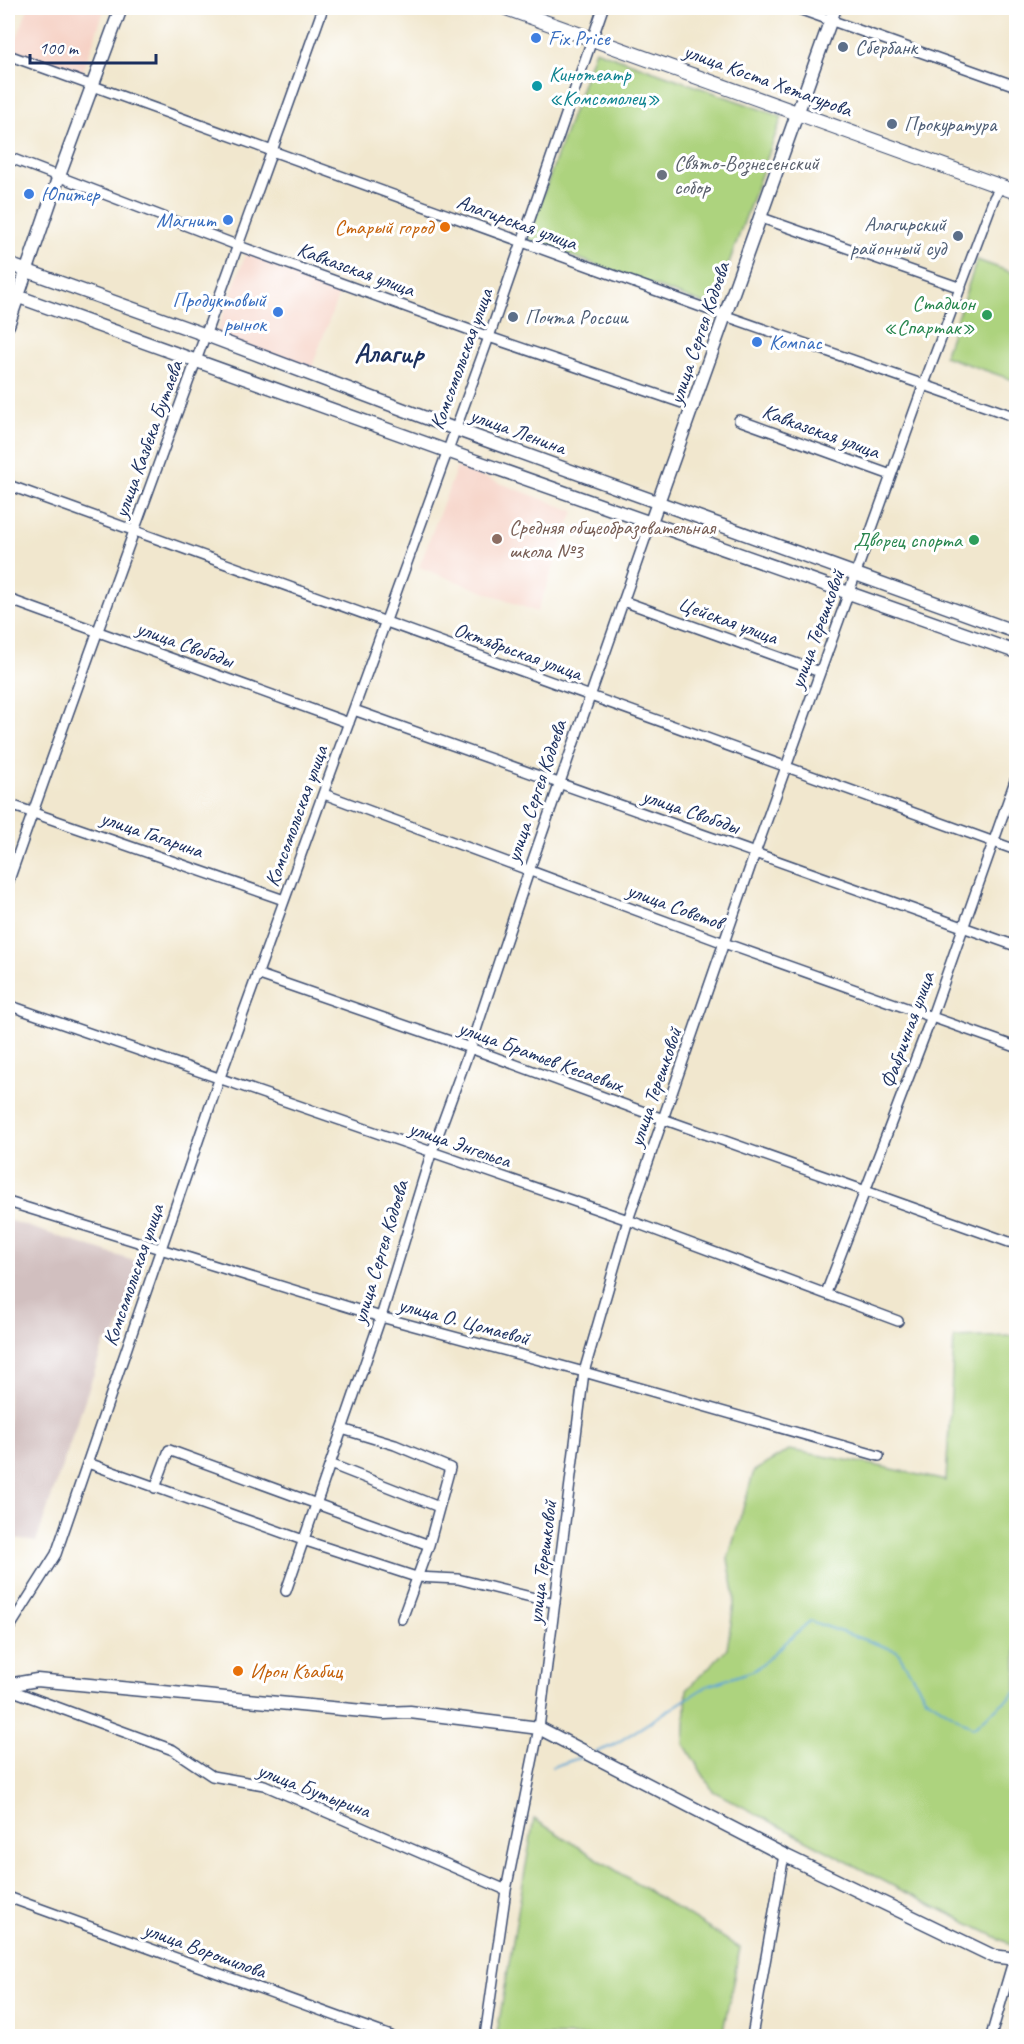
<svg xmlns="http://www.w3.org/2000/svg" width="1024" height="2044" font-family="Caveat,sans-serif">
  <style>
    .built { fill: #f6d1c5 }
    .industrial { fill: #d1bfbf }
    .green { fill: #add37e; stroke: #64816e; stroke-width: 1.5 }
    .lines { fill: none; stroke-linecap: round; stroke-linejoin: round }
    .stream { stroke: #5ea5d4; stroke-width: 2 }
    .minor-casing { stroke: #3b4b6f; stroke-width: 12 }
    .tertiary-casing { stroke: #3b4b6f; stroke-width: 15 }
    .secondary-casing { stroke: #3b4b6f; stroke-width: 16 }
    .minor { stroke: #fff; stroke-width: 9 }
    .tertiary { stroke: #fff; stroke-width: 12 }
    .secondary { stroke: #fff; stroke-width: 14 }
    .shop-dot { fill: #3f7fe0; stroke: #fff; stroke-width: 2 }
    .service-dot { fill: #5c6f8a; stroke: #fff; stroke-width: 2 }
    .culture-dot { fill: #0f9aa8; stroke: #fff; stroke-width: 2 }
    .worship-dot { fill: #6b7280; stroke: #fff; stroke-width: 2 }
    .food-dot { fill: #e8710a; stroke: #fff; stroke-width: 2 }
    .leisure-dot { fill: #2e9e5b; stroke: #fff; stroke-width: 2 }
    .education-dot { fill: #8d6e63; stroke: #fff; stroke-width: 2 }
    .labels { text-anchor: middle; dominant-baseline: central; stroke-width: 6; stroke-linejoin: round; paint-order: stroke }
    .shop-label { font-size: 21px; fill: #366cbe; stroke: #fff; text-anchor: start }
    .service-label { font-size: 21px; fill: #4e5e75; stroke: #fff; text-anchor: start }
    .culture-label { font-size: 21px; fill: #0d838f; stroke: #fff; text-anchor: start }
    .street-label { font-size: 21px; fill: #1b2f5e; stroke: #fff }
    .worship-label { font-size: 21px; fill: #5b616d; stroke: #fff; text-anchor: start }
    .food-label { font-size: 21px; fill: #c56008; stroke: #fff; text-anchor: end }
    .leisure-label { font-size: 21px; fill: #27864d; stroke: #fff; text-anchor: end }
    .education-label { font-size: 21px; fill: #785e54; stroke: #fff; text-anchor: start }
    .district-label { font-size: 27px; font-weight: bold; fill: #1b2f5e; stroke: #fff }
  </style>
  <rect width="100%" height="100%" fill="#fff"/>
  <filter id="ink" filterUnits="userSpaceOnUse"><feTurbulence type="fractalNoise" baseFrequency=".0167" numOctaves="2"/><feDisplacementMap in="SourceGraphic" scale="12" xChannelSelector="R" yChannelSelector="G"/><feConvolveMatrix kernelMatrix="1 2 1 2 8 2 1 2 1" color-interpolation-filters="sRGB"/></filter>
  <filter id="wash" filterUnits="userSpaceOnUse"><feTurbulence type="fractalNoise" baseFrequency=".008" numOctaves="4" result="noise"/><feDisplacementMap in="SourceGraphic" scale="24" xChannelSelector="R" yChannelSelector="G"/><feGaussianBlur stdDeviation="1.35" result="paint"/><feColorMatrix in="noise" values="0 0 0 0 0 0 0 0 0 0 0 0 0 0 0 0 0 1.4 0 .05"/><feComposite in="paint" operator="in"/></filter>
  <g filter="url(#wash)">
    <rect width="100%" height="100%" fill="#f1e7ce"/>
    <!-- built -->
    <path class="built" d="M 28,8 L 105,8 L 82,74 L 13,49 Z
      M 246,253 L 341,288 L 310,372 L 215,337 Z
      M 457,467 L 574,511 L 537,612 L 419,567 Z"/>
    <!-- industrial -->
    <path class="industrial" d="M 8,1220 L 143,1264 L 114,1340 L 105,1341 L 36,1542 L 14,1538 L 8,1578 Z"/>
    <!-- green -->
    <path class="green" d="M 595,50 L 782,117 L 713,307 L 527,240 Z
      M 977,260 L 1016,274 L 1016,381 L 944,356 Z
      M 1011,1336 L 1016,1337 L 1016,1945 L 1010,1944 L 899,1889 L 713,1791 L 684,1744 L 687,1689 L 727,1649 L 735,1597 L 728,1559 L 754,1471 L 789,1450 L 874,1465 L 946,1481 L 954,1338 Z
      M 534,1819 L 740,1948 L 722,2036 L 508,2036 L 497,2033 Z"/>
    <g class="lines">
      <!-- stream -->
      <path class="stream" d="M 596,1752 L 612,1746 L 707,1686 L 755,1670 L 810,1621 L 897,1651 L 925,1697 L 973,1728 L 1016,1692
        M 552,1767 L 582,1757"/>
    </g>
  </g>
  <g filter="url(#ink)">
    <g class="lines">
      <!-- minor casing -->
      <g class="minor-casing">
        <path id="minor" d="M 796,8 L 1016,86
          M 8,55 L 726,316 L 1016,417
          M 8,157 L 239,246 L 489,337 L 694,407
          M 759,217 L 961,288
          M 739,420 L 891,475
          M 8,485 L 1016,850
          M 8,599 L 349,723
          M 623,601 L 820,672
          M 354,710 L 1016,946
          M 324,794 L 724,943 L 1016,1047
          M 8,804 L 284,900
          M 8,883 C 110,591 220,300 323,8
          M 257,974 L 470,1048 L 663,1119 L 1009,1242 L 1016,1243
          M 8,1005 L 628,1220 L 898,1321
          M 8,1202 L 381,1317 L 584,1372 L 879,1456
          M 826,1293 L 932,1016 L 1016,778
          M 342,1429 L 395,1445 L 450,1468 L 429,1545 L 402,1619
          M 88,1463 L 303,1540 L 416,1577 L 458,1579 L 555,1603
          M 330,1464 L 439,1507
          M 155,1488 L 169,1450 L 429,1545
          M 286,1591 L 381,1317 L 431,1154 L 470,1048 L 529,871 L 651,522
          M 8,1630 L 56,1554 L 219,1080 L 489,337 L 603,8
          M 8,1689 L 173,1750 L 212,1776 L 264,1785 L 506,1890
          M 8,1897 L 391,2036
          M 485,2036 L 506,1890 L 539,1728 L 584,1372 L 628,1220 L 755,853 L 924,384 L 994,198 L 1001,186
          M 752,2036 L 784,1855
          M 991,2036 L 1014,1958"/>
      </g>
      <!-- tertiary casing -->
      <g class="tertiary-casing">
        <path id="tertiary" d="M 8,264 L 206,335 L 455,429 L 1016,632
          M 8,293 L 447,451 L 1016,652
          M 8,325 L 59,176 L 121,8
          M 651,522 L 835,8
          M 8,1685 L 37,1680 L 384,1713 L 410,1712 L 539,1728 L 784,1855 L 993,1956 L 1016,1959"/>
      </g>
      <!-- secondary casing -->
      <g class="secondary-casing">
        <path id="secondary" d="M 506,8 L 1016,192"/>
      </g>
      <!-- minor -->
      <use href="#minor" class="minor"/>
      <!-- tertiary -->
      <use href="#tertiary" class="tertiary"/>
      <!-- secondary -->
      <use href="#secondary" class="secondary"/>
    </g>
  </g>
  <!-- markers -->
  <g class="shop-dot">
    <circle cx="536" cy="38" r="6"/>
    <circle cx="29" cy="194" r="6"/>
    <circle cx="228" cy="220" r="6"/>
    <circle cx="278" cy="312" r="6"/>
    <circle cx="757" cy="342" r="6"/>
  </g>
  <g class="service-dot">
    <circle cx="843" cy="47" r="6"/>
    <circle cx="892" cy="124" r="6"/>
    <circle cx="958" cy="236" r="6"/>
    <circle cx="513" cy="317" r="6"/>
  </g>
  <circle class="culture-dot" cx="537" cy="86" r="6"/>
  <circle class="worship-dot" cx="662" cy="175" r="6"/>
  <g class="food-dot">
    <circle cx="445" cy="227" r="6"/>
    <circle cx="238" cy="1671" r="6"/>
  </g>
  <g class="leisure-dot">
    <circle cx="987" cy="315" r="6"/>
    <circle cx="974" cy="540" r="6"/>
  </g>
  <circle class="education-dot" cx="497" cy="539" r="6"/>
  <g class="labels">
    <!-- shop labels -->
    <g class="shop-label">
      <text x="548" y="38">Fix Price</text>
      <text x="41" y="194">Юпитер</text>
      <text x="216" y="220" text-anchor="end">Магнит</text>
      <text x="266" y="300" text-anchor="end">Продуктовый<tspan x="266" dy="24">рынок</tspan></text>
      <text x="769" y="342">Компас</text>
    </g>
    <!-- service labels -->
    <g class="service-label">
      <text x="855" y="47">Сбербанк</text>
      <text x="904" y="124">Прокуратура</text>
      <text x="946" y="224" text-anchor="end">Алагирский<tspan x="946" dy="24">районный суд</tspan></text>
      <text x="525" y="317">Почта России</text>
    </g>
    <!-- culture labels -->
    <g class="culture-label">
      <text x="549" y="74">Кинотеатр<tspan x="549" dy="24">«Комсомолец»</tspan></text>
    </g>
    <!-- street labels -->
    <g class="street-label">
      <text transform="translate(768 80) rotate(20)">улица Коста Хетагурова</text>
      <text transform="translate(517 222) rotate(20)">Алагирская улица</text>
      <text transform="translate(356 269) rotate(20)">Кавказская улица</text>
      <text transform="translate(699 333) rotate(-71)">улица Сергея Кодоева</text>
      <text transform="translate(461 359) rotate(-70)">Комсомольская улица</text>
      <text transform="translate(518 431) rotate(20)">улица Ленина</text>
      <text transform="translate(821 431) rotate(20)">Кавказская улица</text>
      <text transform="translate(148 439) rotate(-70)">улица Казбека Бутаева</text>
      <text transform="translate(728 620) rotate(20)">Цейская улица</text>
      <text transform="translate(817 629) rotate(-70)">улица Терешковой</text>
      <text transform="translate(185 644) rotate(20)">улица Свободы</text>
      <text transform="translate(518 651) rotate(20)">Октябрьская улица</text>
      <text transform="translate(536 791) rotate(-71)">улица Сергея Кодоева</text>
      <text transform="translate(691 811) rotate(19)">улица Свободы</text>
      <text transform="translate(296 816) rotate(-70)">Комсомольская улица</text>
      <text transform="translate(152 834) rotate(19)">улица Гагарина</text>
      <text transform="translate(675 906) rotate(20)">улица Советов</text>
      <text transform="translate(907 1030) rotate(-70)">Фабричная улица</text>
      <text transform="translate(541 1056) rotate(20)">улица Братьев Кесаевых</text>
      <text transform="translate(655 1087) rotate(-71)">улица Терешковой</text>
      <text transform="translate(460 1144) rotate(19)">улица Энгельса</text>
      <text transform="translate(380 1252) rotate(-73)">улица Сергея Кодоева</text>
      <text transform="translate(133 1275) rotate(-71)">Комсомольская улица</text>
      <text transform="translate(464 1321) rotate(15)">улица О. Цомаевой</text>
      <text transform="translate(542 1562) rotate(-83)">улица Терешковой</text>
      <text transform="translate(314 1790) rotate(21)">улица Бутырина</text>
      <text transform="translate(205 1950) rotate(20)">улица Ворошилова</text>
    </g>
    <!-- worship labels -->
    <g class="worship-label">
      <text x="674" y="163">Свято-Вознесенский<tspan x="674" dy="24">собор</tspan></text>
    </g>
    <!-- food labels -->
    <g class="food-label">
      <text x="433" y="227">Старый город</text>
      <text x="250" y="1671" text-anchor="start">Ирон Къабиц</text>
    </g>
    <!-- leisure labels -->
    <g class="leisure-label">
      <text x="975" y="303">Стадион<tspan x="975" dy="24">«Спартак»</tspan></text>
      <text x="962" y="540">Дворец спорта</text>
    </g>
    <!-- education labels -->
    <g class="education-label">
      <text x="509" y="527">Средняя общеобразовательная<tspan x="509" dy="24">школа №3</tspan></text>
    </g>
    <!-- district labels -->
    <g class="district-label">
      <text x="389" y="353">Алагир</text>
    </g>
  </g>
  <!-- margin -->
  <rect width="1024" height="2044" fill="none" stroke="#fff" stroke-width="30"/>
  <!-- scale -->
  <path d="M30 54v9h126v-9" fill="none" stroke="#1b2f5e" stroke-width="3"/>
  <text x="39" y="54" font-size="18" fill="#1b2f5e" stroke="#ffffff" stroke-width="4.5" paint-order="stroke">100 m</text>
</svg>
